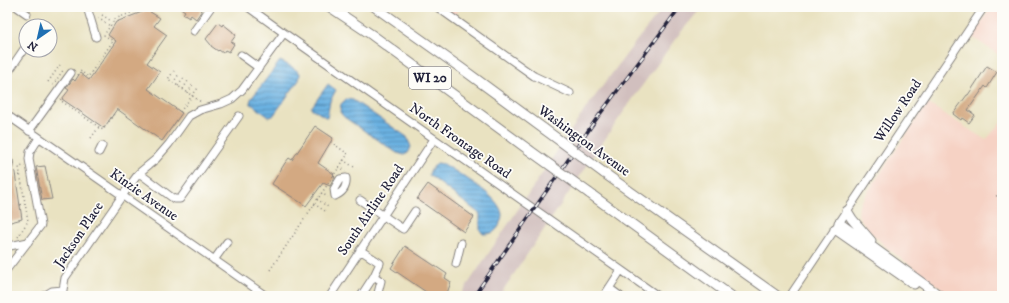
<svg xmlns="http://www.w3.org/2000/svg" width="1009" height="303" font-family="'IM FELL DW Pica',serif">
  <style>
    .built { fill: #f6d2c4 }
    .industrial { fill: #d1bfbe }
    .water { fill: url(#water-rules); stroke: #466a8e }
    .building { fill: #d3a982 }
    .lines { fill: none; stroke-linecap: round; stroke-linejoin: round }
    .minor-casing { stroke: #86827e; stroke-width: 9 }
    .major-casing { stroke: #86827e; stroke-width: 11 }
    .path { stroke: #86827e; stroke-width: 1.5; stroke-dasharray: 1 3; stroke-linecap: butt }
    .minor { stroke: #fff; stroke-width: 7 }
    .major { stroke: #fff; stroke-width: 9 }
    .rail-casing { stroke: #22223b; stroke-width: 3.5 }
    .rail { stroke: #fdfcf7; stroke-width: 2; stroke-dasharray: 6; stroke-linecap: butt }
    .major-bridge-casing { stroke: #86827e; stroke-width: 11; stroke-linecap: butt }
    .major-bridge { stroke: #fff; stroke-width: 9 }
    .labels { text-anchor: middle; dominant-baseline: central; stroke-width: 3.5; stroke-linejoin: round; paint-order: stroke }
    .shield { fill: #fdfcf7; stroke: #646373; stroke-width: 1 }
    .shield-label { font-size: 13px; font-weight: bold; fill: #22223b }
    .street-label { font-size: 14px; fill: #22223b; stroke: #fdfcf7 }
  </style>
  <defs>
    <pattern id="water-rules" width="6" height="5" patternUnits="userSpaceOnUse"><rect width="6" height="5" fill="#6ab1e1"/><path d="M0 2.5h6" fill="none" stroke="#5790b8"/></pattern>
  </defs>
  <rect width="100%" height="100%" fill="#fdfcf7"/>
  <filter id="ink" filterUnits="userSpaceOnUse"><feTurbulence type="fractalNoise" baseFrequency=".025" numOctaves="2"/><feDisplacementMap in="SourceGraphic" scale="8" xChannelSelector="R" yChannelSelector="G"/><feConvolveMatrix kernelMatrix="1 2 1 2 8 2 1 2 1" color-interpolation-filters="sRGB"/></filter>
  <filter id="wash" filterUnits="userSpaceOnUse"><feTurbulence type="fractalNoise" baseFrequency=".012" numOctaves="4" result="noise"/><feDisplacementMap in="SourceGraphic" scale="16" xChannelSelector="R" yChannelSelector="G"/><feGaussianBlur stdDeviation="0.9" result="paint"/><feColorMatrix in="noise" values="0 0 0 0 0 0 0 0 0 0 0 0 0 0 0 0 0 1.4 0 .05"/><feComposite in="paint" operator="in"/></filter>
  <g filter="url(#wash)">
    <rect width="100%" height="100%" fill="#e9e2c1"/>
    <!-- built -->
    <path class="built" d="M 437,7 L 461,7 L 453,18 Z
      M 991,7 L 1002,7 L 1002,57 L 972,37 Z
      M 927,103 L 986,140 L 1002,121 L 1002,296 L 951,296 L 887,248 L 868,230 L 858,215 L 859,205 Z"/>
    <!-- industrial -->
    <path class="industrial" d="M 664,7 L 702,7 L 676,38 L 620,117 L 499,296 L 460,296 L 584,111 L 637,40 Z"/>
    <!-- water -->
    <path class="water" d="M 280,61 L 292,67 L 300,73 L 299,80 L 273,116 L 269,117 L 250,103 L 251,99 Z
      M 328,84 L 336,90 L 330,101 L 327,118 L 311,108 Z
      M 346,99 L 353,100 L 407,137 L 411,147 L 408,153 L 404,155 L 397,153 L 344,117 L 340,112 L 341,104 Z
      M 437,163 L 444,164 C 460,175 499,195 502,214 C 502,219 500,222 499,226 C 495,233 490,234 483,234 L 480,230 L 480,214 L 429,175 L 430,171 Z"/>
    <g id="blocks">
      <!-- building -->
      <path class="building" d="M 179,7 L 198,7 L 202,10 L 196,19 L 191,15 L 189,18 L 183,14 L 185,11 Z
        M 147,10 L 160,18 L 154,26 L 167,35 L 147,63 L 160,72 L 148,89 L 182,113 L 162,141 L 117,109 L 104,128 L 62,99 L 69,90 L 66,88 L 73,79 L 75,81 L 80,73 L 89,80 L 116,41 L 108,35 L 116,22 Z
        M 218,23 L 222,26 L 223,24 L 233,32 L 233,33 L 236,35 L 231,42 L 234,44 L 229,52 L 225,50 L 223,53 L 219,50 L 218,51 L 211,46 L 211,45 L 206,39 Z
        M 987,66 L 997,72 L 987,88 L 985,86 L 968,110 L 975,115 L 969,123 L 962,118 L 961,120 L 953,114 L 967,95 L 968,95 Z
        M 315,126 L 333,138 L 318,163 L 334,174 L 333,175 L 335,177 L 330,186 L 323,183 L 306,206 L 272,184 L 285,163 L 289,158 L 292,160 Z
        M 13,160 L 22,219 L 7,223 L 7,161 Z
        M 45,166 L 52,199 L 42,200 L 36,167 Z
        M 428,184 L 474,217 L 464,232 L 417,199 Z
        M 405,246 L 447,274 L 445,278 L 451,282 L 446,296 L 432,296 L 391,268 Z"/>
    </g>
  </g>
  <g filter="url(#ink)">
    <use href="#blocks" fill-opacity="0" stroke="#86827e" stroke-width="1"/>
    <g class="lines">
      <!-- minor casing -->
      <g class="minor-casing">
        <path id="minor" d="M 17,7 L 27,14
          M 87,7 L 96,37
          M 248,7 L 284,33 L 658,296
          M 437,7 L 534,76 L 570,93
          M 194,31 L 211,7
          M 241,55 L 259,68
          M 7,74 L 26,46
          M 7,115 L 266,296
          M 29,131 L 71,73
          M 99,152 L 102,146
          M 139,173 L 174,199 L 180,199 L 239,116
          M 346,178 C 347,187 344,192 335,196 L 334,189 L 340,179 Z
          M 360,200 L 403,229 L 415,211
          M 10,246 L 28,242
          M 360,250 L 380,263 L 374,276 L 361,296
          M 214,260 L 227,242
          M 456,264 L 461,243
          M 7,269 L 41,225 L 29,159 L 30,152 L 39,138
          M 374,276 L 381,281 L 378,293
          M 609,288 L 620,296
          M 44,296 L 52,291 L 63,290
          M 62,296 L 65,278 L 122,196 L 139,173 L 156,159 L 169,144 L 189,116 L 200,110 L 221,104 L 232,99 L 242,90 L 284,33
          M 330,296 L 434,139
          M 604,296 L 621,270
          M 790,296 L 984,7"/>
      </g>
      <!-- major casing -->
      <g class="major-casing">
        <path id="major" d="M 330,7 L 372,35 L 529,150
          M 375,7 L 461,68 L 544,129
          M 604,173 L 777,296
          M 589,193 L 731,296
          M 847,211 L 852,219 L 871,241
          M 839,223 L 940,296
          M 835,229 L 914,284"/>
      </g>
      <!-- path -->
      <path class="path" d="M 451,8 L 456,7
        M 102,15 L 113,22
        M 98,18 L 110,26
        M 174,71 L 168,79 L 201,102
        M 78,75 L 81,71 L 88,77 L 113,41 L 104,35 L 115,19 L 146,7
        M 48,82 L 60,65
        M 173,83 L 179,74
        M 53,85 L 64,69
        M 178,86 L 184,78
        M 183,89 L 188,81
        M 188,93 L 193,84
        M 61,99 L 60,100 L 103,130 L 114,114
        M 180,112 L 198,88
        M 91,138 L 99,127
        M 343,160 L 354,167
        M 339,167 L 346,171
        M 15,176 L 21,175
        M 321,193 L 328,197
        M 996,196 L 1002,195
        M 317,199 L 328,207
        M 314,204 L 325,211
        M 20,205 L 25,204
        M 18,237 L 28,221 L 19,167 L 23,166
        M 270,270 L 348,154 L 331,142"/>
      <!-- minor -->
      <use href="#minor" class="minor"/>
      <!-- major -->
      <use href="#major" class="major"/>
      <!-- rail casing -->
      <g class="rail-casing">
        <path id="rail" d="M 474,296 L 597,118 L 680,7"/>
      </g>
      <!-- rail -->
      <use href="#rail" class="rail"/>
      <!-- major-bridge casing -->
      <g class="major-bridge-casing">
        <path id="major-bridge" d="M 544,129 L 604,173
          M 529,150 L 589,193"/>
      </g>
      <!-- major-bridge -->
      <use href="#major-bridge" class="major-bridge"/>
    </g>
  </g>
  <g class="labels">
    <!-- shield labels -->
    <rect class="shield" x="409" y="67" width="42" height="22" rx="3"/>
    <g class="shield-label">
      <text x="430" y="78">WI 20</text>
    </g>
    <!-- street labels -->
    <g class="street-label">
      <text transform="translate(898 111) rotate(-56)">Willow Road</text>
      <text transform="translate(460 141) rotate(35)">North Frontage Road</text>
      <text transform="translate(584 141) rotate(36)">Washington Avenue</text>
      <text transform="translate(144 195) rotate(35)">Kinzie Avenue</text>
      <text transform="translate(371 210) rotate(-56)">South Airline Road</text>
      <text transform="translate(79 235) rotate(-56)">Jackson Place</text>
    </g>
  </g>
  <!-- margin -->
  <rect width="1009" height="303" fill="none" stroke="#fdfcf7" stroke-width="24"/>
  <!-- north arrow -->
  <g transform="translate(38 38) rotate(214)"><circle r="19" fill="#fdfcf7" stroke="#a5a5ac"/>
  <path d="M0-3L7 15L0 10L-7 15Z" fill="#1f6fb2"/>
  <text y="-6" font-size="11" font-weight="bold" text-anchor="middle" fill="#22223b">N</text>
  </g>
</svg>
